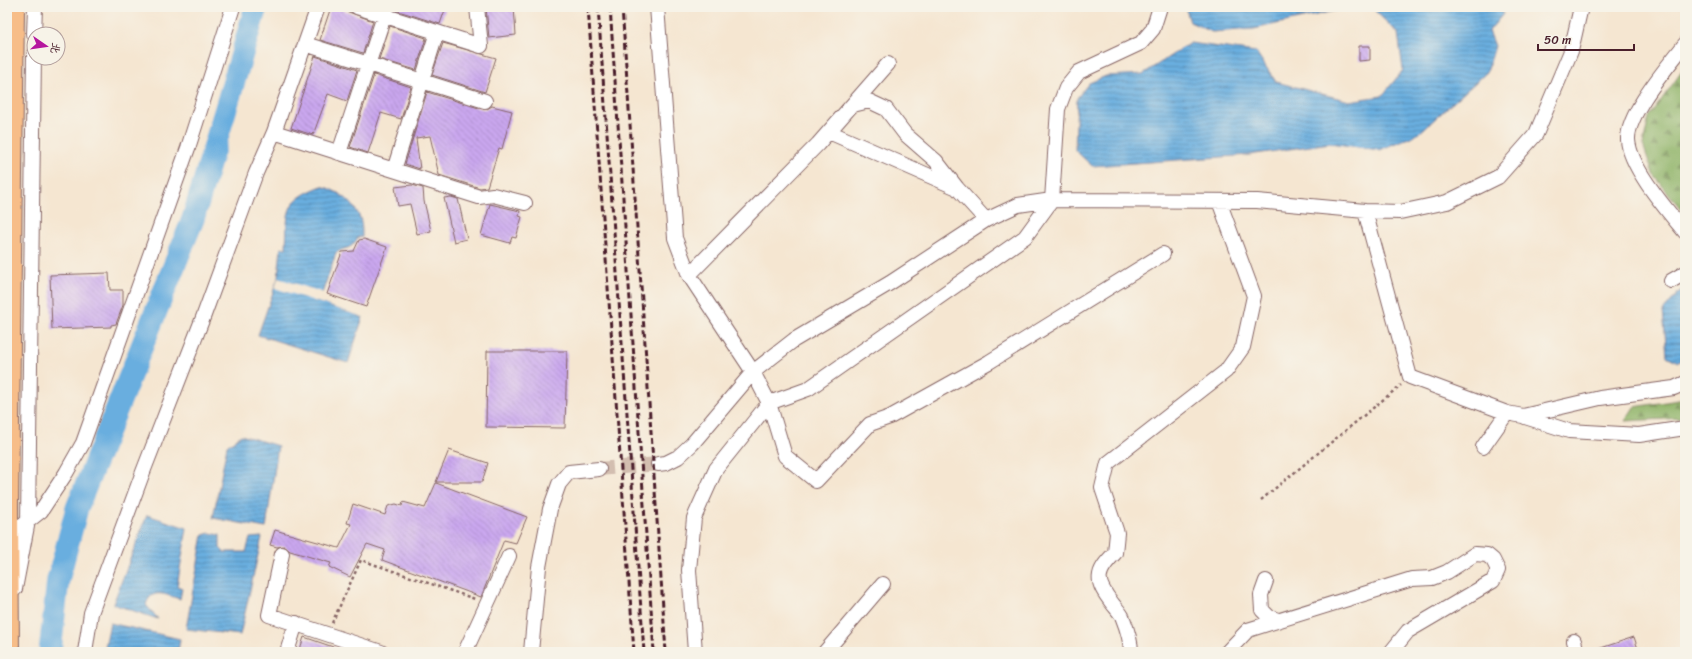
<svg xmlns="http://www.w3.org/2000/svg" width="1692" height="659" font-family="Sriracha,'LXGW WenKai TC',sans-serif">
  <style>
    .forest { fill: url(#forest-firs); stroke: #6d6a4a }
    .water { fill: url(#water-rules); stroke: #5a6685 }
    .pier { fill: #f5e6d1 }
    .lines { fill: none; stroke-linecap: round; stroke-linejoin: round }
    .river { stroke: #69aedf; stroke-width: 23 }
    .building { fill: url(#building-back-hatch) }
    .minor-tunnel { stroke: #d3beb0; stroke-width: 14; stroke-dasharray: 14 7; stroke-linecap: butt }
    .minor-casing { stroke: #866565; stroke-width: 16 }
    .highway-casing { stroke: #866565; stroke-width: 22 }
    .path { stroke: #866565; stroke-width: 2.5; stroke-dasharray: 3 3; stroke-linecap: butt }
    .minor { stroke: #fff; stroke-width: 14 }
    .highway { stroke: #f7bd88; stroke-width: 20 }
    .rail { stroke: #4a1f2b; stroke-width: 3; stroke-dasharray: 6 3; stroke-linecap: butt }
  </style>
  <defs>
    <pattern id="forest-firs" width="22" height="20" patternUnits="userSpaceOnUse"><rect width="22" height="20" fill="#90b469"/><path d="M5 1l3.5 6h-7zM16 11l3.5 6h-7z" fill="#789257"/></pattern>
    <pattern id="water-rules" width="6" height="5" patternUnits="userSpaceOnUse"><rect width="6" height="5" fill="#69aedf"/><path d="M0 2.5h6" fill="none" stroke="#588db5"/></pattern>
    <pattern id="building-back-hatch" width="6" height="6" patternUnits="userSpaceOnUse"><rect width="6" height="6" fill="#caa7ef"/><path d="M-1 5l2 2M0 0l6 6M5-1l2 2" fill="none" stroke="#a687c2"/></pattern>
  </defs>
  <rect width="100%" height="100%" fill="#f7f3e8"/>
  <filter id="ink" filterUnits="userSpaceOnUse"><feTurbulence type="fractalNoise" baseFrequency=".025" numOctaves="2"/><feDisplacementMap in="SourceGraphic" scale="8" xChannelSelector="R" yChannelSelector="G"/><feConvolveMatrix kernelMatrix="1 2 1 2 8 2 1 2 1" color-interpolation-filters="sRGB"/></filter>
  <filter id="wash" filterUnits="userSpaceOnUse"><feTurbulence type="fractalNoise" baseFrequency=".012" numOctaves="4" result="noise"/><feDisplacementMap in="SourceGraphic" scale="16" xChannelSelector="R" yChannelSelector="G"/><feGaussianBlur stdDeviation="0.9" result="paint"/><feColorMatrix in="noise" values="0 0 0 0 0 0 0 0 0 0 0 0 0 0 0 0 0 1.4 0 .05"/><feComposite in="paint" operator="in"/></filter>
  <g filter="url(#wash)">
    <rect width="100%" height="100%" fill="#f5e6d1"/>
    <!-- forest -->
    <path class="forest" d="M 1685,67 L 1685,214 L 1653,174 L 1643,145 L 1649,117 Z
      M 1685,399 L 1685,418 L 1625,421 L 1634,407 Z"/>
    <!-- water -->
    <path class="water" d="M 1185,7 L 1352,7 L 1254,29 L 1212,32 L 1190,22 Z
      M 1371,7 L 1502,7 L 1503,14 L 1489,31 L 1495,46 L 1487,72 L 1418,134 L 1379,150 L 1330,143 L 1249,155 L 1092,166 L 1075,150 L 1077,98 L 1089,83 L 1106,76 L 1143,74 L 1190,43 L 1256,52 L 1276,82 L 1349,101 L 1382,96 L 1403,70 L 1398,33 Z
      M 322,186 C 339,192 353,200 360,218 C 362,223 362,231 362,237 L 358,237 C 351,251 346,246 336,253 L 319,302 L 363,317 L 348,363 L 258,335 L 278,278 L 281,248 L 286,248 C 288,211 283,201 322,186 Z
      M 1681,290 L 1685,290 L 1685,359 L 1678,362 L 1667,356 L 1663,311 Z
      M 241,435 L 278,446 L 266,528 L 213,518 L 227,446 Z
      M 147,515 L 187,528 L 177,586 L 182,588 L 180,599 C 166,595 151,587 146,605 L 158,619 L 113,604 Z
      M 210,533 L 220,535 L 220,548 L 224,552 L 246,552 L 250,538 L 262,537 L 240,635 L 186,629 L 203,535 Z
      M 110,623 L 180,639 L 178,652 L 104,652 Z"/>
    <!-- pier -->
    <path class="pier" d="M 278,278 L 324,293 L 322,301 L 363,315 L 363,317 L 275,288 Z"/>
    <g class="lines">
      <!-- river -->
      <path class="river" d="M 50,652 L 58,580 L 77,508 L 193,219 L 256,7"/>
    </g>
    <g id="blocks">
      <!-- building -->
      <path class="building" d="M 331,7 L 335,7 L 373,21 L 363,53 L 320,40 Z
        M 395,7 L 446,7 L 440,24 L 395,10 Z
        M 486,7 L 514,7 L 516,35 L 489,38 Z
        M 390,26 L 426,38 L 416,70 L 379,59 Z
        M 443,43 L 496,58 L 485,92 L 432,75 Z
        M 1359,46 L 1370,46 L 1370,60 L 1359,61 Z
        M 315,56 L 357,70 L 347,101 L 328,94 L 313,135 L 291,128 Z
        M 374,75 L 411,87 L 401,119 L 381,113 L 368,153 L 350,147 Z
        M 427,92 L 482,109 L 487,109 L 492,106 L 512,111 L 502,149 L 499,148 L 487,187 L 480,188 L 439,175 L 430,136 L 416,138 L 420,169 L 405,164 Z
        M 412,185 L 423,188 L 424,201 L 431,231 L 417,234 L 410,204 L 398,206 L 395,187 Z
        M 451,197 L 458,199 L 467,239 L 454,242 L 444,198 Z
        M 490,204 L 520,211 L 519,216 L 522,217 L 516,238 L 512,237 L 510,243 L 481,235 Z
        M 364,239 L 387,247 L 366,307 L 327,294 L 342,252 L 354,251 L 359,240 Z
        M 109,273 L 110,290 L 123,290 L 123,305 L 116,324 L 111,325 L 111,327 L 52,329 L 50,275 Z
        M 487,351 L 567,351 L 565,428 L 486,427 Z
        M 449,450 L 488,463 L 482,482 L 436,482 Z
        M 436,483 L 527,517 L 516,543 L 504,540 L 481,597 L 382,560 L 385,550 L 367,544 L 350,577 L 329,567 L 331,563 L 290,551 L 284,546 L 277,547 L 270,545 L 275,530 L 339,548 L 351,524 L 347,523 L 353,504 L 385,515 L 388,506 L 396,504 L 402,506 L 403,502 L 425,508 Z
        M 304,637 L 342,650 L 342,652 L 299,652 Z
        M 1634,637 L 1639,652 L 1595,652 L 1595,650 Z"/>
    </g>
  </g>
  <g filter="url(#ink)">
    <use href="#blocks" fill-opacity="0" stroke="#866565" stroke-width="1"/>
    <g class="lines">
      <!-- minor-tunnel -->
      <path class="minor-tunnel" d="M 599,469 L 658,464"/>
      <!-- minor casing -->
      <g class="minor-casing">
        <path id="minor" d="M 357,7 L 481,46 L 477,7
          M 657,7 L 675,238 L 689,275 L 753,372 L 769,403 L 785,456 L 816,481 L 870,424 L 890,417 L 989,362 L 1163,254
          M 34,34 L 35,7
          M 305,44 L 485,101
          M 1685,44 C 1669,65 1627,113 1628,140 C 1630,168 1667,210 1685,232
          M 853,105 L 869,101 L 886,109 L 905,134 L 936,161 L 957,188 L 986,220
          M 274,132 L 479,197 L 493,195 L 525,203
          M 829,132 L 955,187
          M 339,153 L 387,7
          M 394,170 L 437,32
          M 1365,211 L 1410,377 L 1507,413 L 1523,416 L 1600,398 L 1674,388 L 1685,383
          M 689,275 L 818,144 L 888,64
          M 1671,281 L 1685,273
          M 1525,417 L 1569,431 L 1639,435 L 1685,428
          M 1483,447 L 1507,413
          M 658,464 L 666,463 L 678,457 L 692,444 L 753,372 L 794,340 L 890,283 L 986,220 L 1018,205 L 1052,200 L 1257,201 L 1365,211 L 1400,212 L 1447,202 L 1498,177 L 1536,134 L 1571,51 L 1581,7
          M 8,537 L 41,511 L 66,473 L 83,443 L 188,148 L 233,7
          M 282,554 L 269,615 L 381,652
          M 1266,581 L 1261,595 L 1262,610 L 1269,617 L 1278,620
          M 15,589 L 28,521 L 34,55
          M 1574,641 L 1577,652
          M 85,652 L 91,613 L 143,472 L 204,315 L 256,173 L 274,132 L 318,7
          M 287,652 L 296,623
          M 465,652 L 509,556
          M 531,652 L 539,567 L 550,509 L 559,484 L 569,472 L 599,469
          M 695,652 L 689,570 L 694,518 L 716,469 L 769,403 L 808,389 L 1025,237 L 1052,200 L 1058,109 L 1066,88 L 1079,72 L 1141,43 L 1153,29 L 1160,7
          M 825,652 L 883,584
          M 1131,652 C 1131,641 1126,626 1122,616 C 1119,611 1115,607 1112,603 C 1095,581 1095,573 1115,553 L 1117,533 L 1102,488 L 1108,463 L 1226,371 L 1243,347 L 1254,296 L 1219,201
          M 1227,652 L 1248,630 L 1412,579 L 1432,578 L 1447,572 L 1475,554 L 1487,555 L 1493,560 L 1498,570 L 1493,581 L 1408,631 L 1391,652"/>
      </g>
      <!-- highway casing -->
      <g class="highway-casing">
        <path id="highway" d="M 9,652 L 8,507 L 14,7"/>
      </g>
      <!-- path -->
      <path class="path" d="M 1261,500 L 1401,385
        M 332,623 L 361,560 L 475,599"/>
      <!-- minor -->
      <use href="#minor" class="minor"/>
      <!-- highway -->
      <use href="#highway" class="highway"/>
      <!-- rail -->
      <path class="rail" d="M 588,7 L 634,652
        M 598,7 L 644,652
        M 610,7 L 654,652
        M 622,7 L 666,652"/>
    </g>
  </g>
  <!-- margin -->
  <rect width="1692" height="659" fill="none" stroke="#f7f3e8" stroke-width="24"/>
  <!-- north arrow -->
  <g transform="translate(46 46) rotate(103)"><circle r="19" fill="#f7f3e8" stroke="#b29e9c"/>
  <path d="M0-3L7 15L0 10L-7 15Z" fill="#b5179e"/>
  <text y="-6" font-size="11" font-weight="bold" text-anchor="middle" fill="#4a1f2b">北</text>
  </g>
  <!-- scale -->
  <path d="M1538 44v6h96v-6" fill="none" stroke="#4a1f2b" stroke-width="2"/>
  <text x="1544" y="44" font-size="12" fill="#4a1f2b" stroke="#f7f3e8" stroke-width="3" paint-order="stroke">50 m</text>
</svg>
